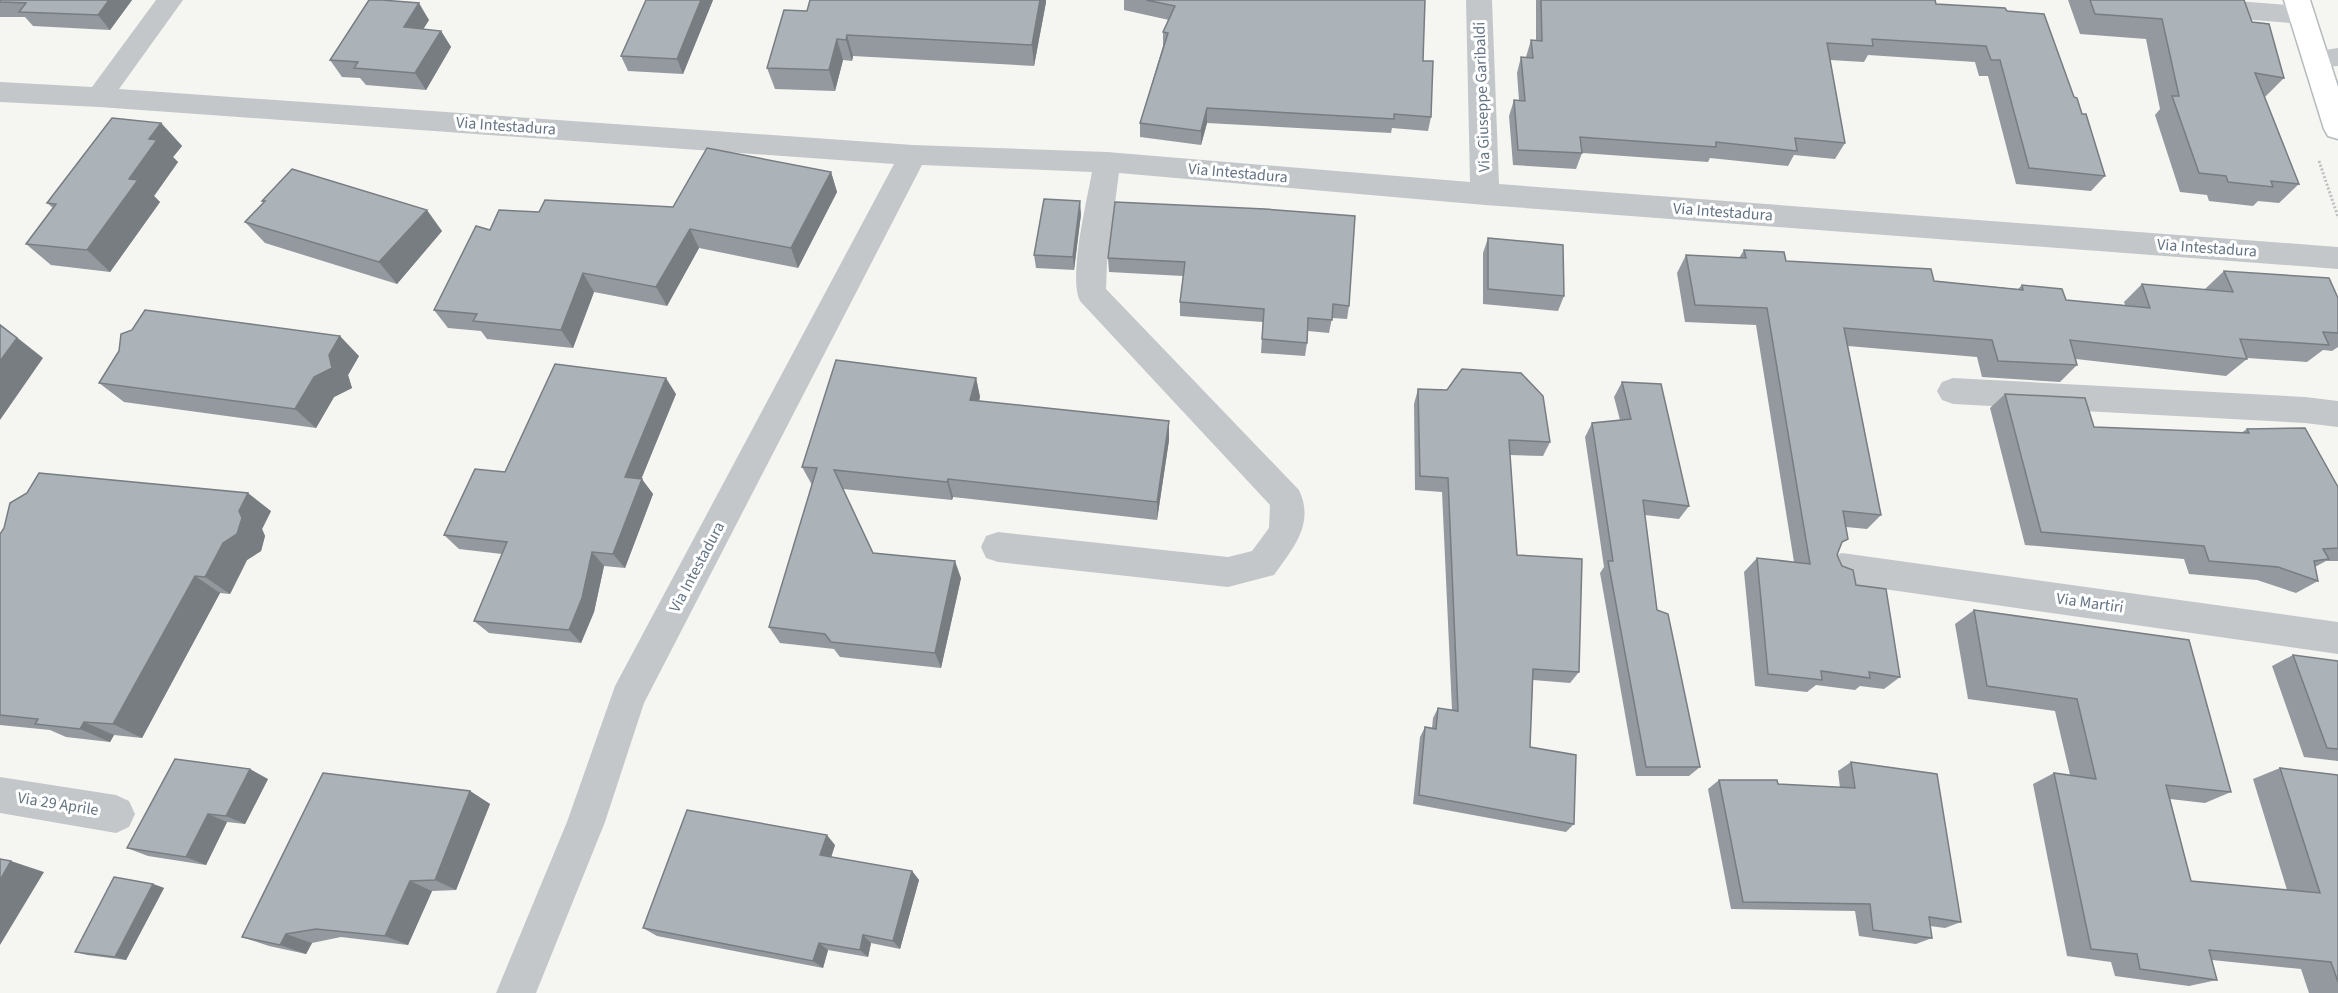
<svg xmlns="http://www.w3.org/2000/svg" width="2338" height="993" font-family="'Source Sans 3',sans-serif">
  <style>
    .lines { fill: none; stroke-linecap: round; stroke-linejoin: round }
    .secondary-casing { stroke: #b5babf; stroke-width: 3 }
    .path { stroke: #bdbfc1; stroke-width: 3; stroke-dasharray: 2 2; stroke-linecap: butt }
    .street { fill: #c3c7ca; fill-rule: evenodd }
    .secondary { fill: #fff; fill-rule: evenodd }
    .wall { fill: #93999e }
    .shaded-wall { fill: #787d81 }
    .building { fill: #abb2b8; stroke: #787d81; stroke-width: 1.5 }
    .labels { text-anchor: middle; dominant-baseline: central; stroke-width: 6; stroke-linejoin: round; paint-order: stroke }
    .street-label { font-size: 16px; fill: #647484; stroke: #fff }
  </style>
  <rect width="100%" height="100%" fill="#f5f6f2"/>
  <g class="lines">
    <!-- secondary casing -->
    <g class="secondary-casing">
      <path id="secondary" d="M 2284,0 L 2310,0 L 2338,87 L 2338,139 L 2328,136 L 2324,129 Z"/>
    </g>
    <!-- path -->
    <path class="path" d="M 2319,161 L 2338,217"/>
    <!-- street -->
    <path class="street" d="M 156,0 L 183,0 L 119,89 L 913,145 L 1107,152 L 1470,182 L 1466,0 L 1492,0 L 1499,184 L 2338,247 L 2338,269 L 1485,205 L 1119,173 L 1107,263 L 1106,289 L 1299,490 C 1315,524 1293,548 1274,575 L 1228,587 L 998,562 L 986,558 L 981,547 L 986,536 L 998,532 L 1228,557 L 1252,551 L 1269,528 L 1270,505 L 1080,301 C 1068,278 1087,200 1092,172 L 922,165 L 644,703 L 605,822 L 536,993 L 496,993 L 567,822 L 615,686 L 894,164 L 99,107 L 0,102 L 0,82 L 92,87 Z
      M 2223,0 L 2302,6 L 2311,9 L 2315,15 L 2311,21 L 2302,24 L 2203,16 L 2194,13 L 2190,7 L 2197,0 Z
      M 2338,48 L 2338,66 L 2315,68 L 2306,65 L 2302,59 L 2306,53 Z
      M 1953,378 L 2305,397 L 2338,401 L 2338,427 L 2305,423 L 1953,404 L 1942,400 L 1937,391 L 1942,382 Z
      M 1842,553 L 2338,622 L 2338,654 L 1842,583 L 1830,579 L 1825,568 L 1830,557 Z
      M 0,777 L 116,795 L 129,801 L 135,814 L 129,827 L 116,833 L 0,813 Z"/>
    <!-- secondary -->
    <use href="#secondary" class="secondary"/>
  </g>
  <!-- wall -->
  <path class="wall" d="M 0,0 L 132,0 L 110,30 L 33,26 L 25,17 L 0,17 Z
    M 713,0 L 683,74 L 628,71 L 621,56 Z
    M 810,0 L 1046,0 L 1046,2 L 1034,66 L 853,56 L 852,61 L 843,60 L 835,91 L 775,89 L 767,68 L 807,11 Z
    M 1124,0 L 1425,0 L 1423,61 L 1431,117 L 1428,131 L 1392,128 L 1391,133 L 1207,123 L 1201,145 L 1140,137 L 1140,123 L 1163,46 L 1163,32 L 1169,20 L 1124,10 Z
    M 1536,0 L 1935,0 L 1936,4 L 2007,11 L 2074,97 L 2105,176 L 2091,191 L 2016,184 L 1988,76 L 1979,76 L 1975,62 L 1868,55 L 1864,62 L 1830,60 L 1845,143 L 1835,159 L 1794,155 L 1788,166 L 1710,158 L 1708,162 L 1582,153 L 1576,169 L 1513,165 L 1509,116 L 1514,100 L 1519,100 L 1517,73 L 1521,57 L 1526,57 L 1531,40 L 1536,40 Z
    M 2068,0 L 2244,0 L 2252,22 L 2284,78 L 2265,97 L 2299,184 L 2279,203 L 2258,201 L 2253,206 L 2209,201 L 2207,195 L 2180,192 L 2155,115 L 2160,109 L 2146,39 L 2080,34 Z
    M 429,20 L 423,29 L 441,31 L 451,47 L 426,90 L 366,85 L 360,78 L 342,77 L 330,60 Z
    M 161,123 L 182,146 L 173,157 L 178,162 L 154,196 L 160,202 L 110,272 L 51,265 L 26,244 L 53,208 L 47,203 Z
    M 831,172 L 837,192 L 798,268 L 699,248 L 667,306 L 594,292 L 573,348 L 487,339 L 481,331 L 448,328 L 434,310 L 490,230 L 539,212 L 673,207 Z
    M 262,201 L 442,231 L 397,284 L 265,243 L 245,222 L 264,203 Z
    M 1115,202 L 1349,306 L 1347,319 L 1332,318 L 1329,333 L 1308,331 L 1307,343 L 1305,356 L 1261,353 L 1263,322 L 1180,316 L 1180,302 L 1183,276 L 1109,272 L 1108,258 Z
    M 1081,214 L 1074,270 L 1036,268 L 1034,255 Z
    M 1488,238 L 1564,296 L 1558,311 L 1483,304 L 1483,253 Z
    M 1744,250 L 1786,261 L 1934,281 L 2018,289 L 2022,285 L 2066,300 L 2125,305 L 2124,302 L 2142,284 L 2205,290 L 2205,289 L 2224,271 L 2338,298 L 2338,347 L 2332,351 L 2323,350 L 2307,362 L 2247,358 L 2247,359 L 2226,376 L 2076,359 L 2077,365 L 2060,382 L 1982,377 L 1977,357 L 1848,346 L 1881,515 L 1867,529 L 1846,527 L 1837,555 L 1842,566 L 1856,585 L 1900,677 L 1884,689 L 1860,686 L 1855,690 L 1816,685 L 1807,692 L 1755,686 L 1744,572 L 1757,558 L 1794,562 L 1756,325 L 1685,322 L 1677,273 L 1686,255 L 1739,258 Z
    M 359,356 L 348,375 L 352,388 L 334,397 L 316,428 L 124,402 L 99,383 Z
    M 976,378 L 980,397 L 979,401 L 1169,421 L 1169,440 L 1157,520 L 953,497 L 952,500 L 843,489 L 873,553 L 961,578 L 941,668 L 840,657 L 834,649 L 780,643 L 769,627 L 812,485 L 802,467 Z
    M 1622,382 L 1689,506 L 1679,519 L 1645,515 L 1657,610 L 1700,767 L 1689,776 L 1636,776 L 1600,573 L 1604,567 L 1585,437 L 1592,423 L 1620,420 L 1614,397 Z
    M 1418,389 L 1550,442 L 1543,456 L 1510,455 L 1517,555 L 1579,672 L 1570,683 L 1533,680 L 1530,747 L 1574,824 L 1566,832 L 1413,804 L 1420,737 L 1425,727 L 1432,728 L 1433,718 L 1438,708 L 1452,710 L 1442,492 L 1415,490 L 1414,404 Z
    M 676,394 L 641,479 L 653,494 L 625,568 L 604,566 L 594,612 L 581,643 L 489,633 L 474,621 L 502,554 L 459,549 L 444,535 Z
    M 2005,394 L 2094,427 L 2241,433 L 2247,429 L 2338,487 L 2338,561 L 2326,561 L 2315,567 L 2318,581 L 2296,593 L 2257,580 L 2189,574 L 2184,559 L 2025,545 L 1990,408 Z
    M 271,511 L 262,529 L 265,536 L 261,551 L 247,560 L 230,594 L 220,593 L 142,738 L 114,735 L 110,742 L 66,737 L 50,730 L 0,725 L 0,534 Z
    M 1974,610 L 2231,792 L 2205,803 L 2170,799 L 2191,881 L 2287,890 L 2253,779 L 2280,768 L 2338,775 L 2338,993 L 2309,993 L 2301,969 L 2212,960 L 2217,980 L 2189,986 L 2115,976 L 2111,962 L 2067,956 L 2033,784 L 2054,773 L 2070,775 L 2055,711 L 1968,699 L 1955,624 Z
    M 2293,655 L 2338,661 L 2338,761 L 2304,757 L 2272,666 Z
    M 1851,762 L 1961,922 L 1945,928 L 1930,926 L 1932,938 L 1916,944 L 1859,936 L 1855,911 L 1731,909 L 1708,789 L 1719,780 L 1840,788 L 1838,771 Z
    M 268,779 L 245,824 L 227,822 L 206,865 L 148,856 L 127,848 Z
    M 470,791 L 490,804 L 456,890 L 432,891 L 408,945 L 341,937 L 312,943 L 306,954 L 269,946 L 242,937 Z
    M 835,845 L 831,857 L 912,871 L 919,880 L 900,949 L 871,943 L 868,957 L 828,950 L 823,968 L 657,936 L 643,928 Z
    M 153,884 L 164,888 L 126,960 L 87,955 L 75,952 Z"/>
  <!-- shaded-wall -->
  <path class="shaded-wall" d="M 109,0 L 132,0 L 110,30 L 98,15 Z
    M 701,0 L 713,0 L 683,74 L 677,59 Z
    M 1040,0 L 1046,0 L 1046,2 L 1034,66 L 1032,45 Z
    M 419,3 L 429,20 L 414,44 L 404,27 Z
    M 441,31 L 451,47 L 426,90 L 415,73 Z
    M 847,35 L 853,56 L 852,61 L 846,40 Z
    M 837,39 L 843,60 L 835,91 L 829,70 Z
    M 1207,108 L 1207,123 L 1201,145 L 1201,131 Z
    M 161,123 L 182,146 L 173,157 L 178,162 L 154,196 L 160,202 L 110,272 L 87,250 L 129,179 L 149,139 Z
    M 831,172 L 837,192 L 798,268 L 791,248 Z
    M 1080,201 L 1081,214 L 1074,270 L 1073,257 Z
    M 427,210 L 442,231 L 397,284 L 379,262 Z
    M 690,229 L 699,248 L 667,306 L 656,287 Z
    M 583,273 L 594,292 L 573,348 L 561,330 Z
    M 0,324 L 43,358 L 0,420 Z
    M 340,336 L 359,356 L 348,375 L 352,388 L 334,397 L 316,428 L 295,409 Z
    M 666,378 L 676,394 L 636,492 L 625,477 Z
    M 976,378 L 980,397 L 974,419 L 970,400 Z
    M 1169,421 L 1169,440 L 1157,520 L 1157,502 Z
    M 642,479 L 653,494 L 625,568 L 613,554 Z
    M 948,479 L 953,497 L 952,500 L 947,482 Z
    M 248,493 L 271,511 L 262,529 L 265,536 L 261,551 L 247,560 L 230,594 L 205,577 Z
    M 592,552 L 604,566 L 594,612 L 581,643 L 569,630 Z
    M 955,561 L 961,578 L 941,668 L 935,653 Z
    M 195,576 L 220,593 L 142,738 L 113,724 Z
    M 84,722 L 114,735 L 110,742 L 80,729 Z
    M 250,769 L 268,779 L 245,824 L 226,816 Z
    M 470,791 L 490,804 L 456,890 L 435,880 Z
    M 208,814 L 227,822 L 206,865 L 186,857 Z
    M 827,835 L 835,845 L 829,864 L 820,855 Z
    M 11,861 L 44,872 L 0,945 L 0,880 Z
    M 912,871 L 919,880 L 900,949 L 893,941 Z
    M 410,881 L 432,891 L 408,945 L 385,936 Z
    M 153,884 L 164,888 L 126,960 L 115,957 Z
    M 286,934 L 312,943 L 306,954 L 280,945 Z
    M 863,935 L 871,943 L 868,957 L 860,950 Z
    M 819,943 L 828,950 L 823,968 L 813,961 Z"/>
  <!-- building -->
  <path class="building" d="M 0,0 L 109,0 L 98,15 L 19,12 L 26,3 L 0,2 Z
    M 369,0 L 382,0 L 419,3 L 404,27 L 441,31 L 415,73 L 354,68 L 358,62 L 330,60 Z
    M 646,0 L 701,0 L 677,59 L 621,56 Z
    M 810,0 L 1040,0 L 1032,45 L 847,35 L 846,40 L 837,39 L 829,70 L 767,68 L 784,10 L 807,11 Z
    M 1146,0 L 1425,0 L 1423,61 L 1433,61 L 1431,117 L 1394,114 L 1394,119 L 1207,108 L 1201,131 L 1140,123 L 1168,33 L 1163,32 L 1175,6 Z
    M 1541,0 L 1935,0 L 1936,4 L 2005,8 L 2007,11 L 2044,14 L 2074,97 L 2077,98 L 2082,114 L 2086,114 L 2105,176 L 2029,168 L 2000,60 L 1991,60 L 1986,46 L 1872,39 L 1873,46 L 1827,43 L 1845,143 L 1795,138 L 1797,151 L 1716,142 L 1716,147 L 1580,137 L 1582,153 L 1518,150 L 1514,100 L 1525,101 L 1521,57 L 1533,58 L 1531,40 L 1542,41 Z
    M 2090,0 L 2244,0 L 2252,22 L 2269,24 L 2284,78 L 2255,73 L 2299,184 L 2271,181 L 2273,187 L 2228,182 L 2226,176 L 2199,173 L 2172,96 L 2179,96 L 2162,19 L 2095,14 Z
    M 112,118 L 161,123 L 149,139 L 157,140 L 129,179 L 138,180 L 87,250 L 26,244 L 56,204 L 47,203 Z
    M 707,148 L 831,172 L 791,248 L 690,229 L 656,287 L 583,273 L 561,330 L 473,321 L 477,314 L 434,310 L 476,226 L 490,230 L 499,210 L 539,212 L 545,200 L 673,207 Z
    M 292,169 L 427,210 L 379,262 L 245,222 L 265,201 L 262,201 Z
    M 1044,199 L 1080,201 L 1073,257 L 1034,255 Z
    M 1115,202 L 1265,209 L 1355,216 L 1349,306 L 1333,304 L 1332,320 L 1308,318 L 1307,343 L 1262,339 L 1264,309 L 1180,302 L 1185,262 L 1108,258 Z
    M 1488,238 L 1563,245 L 1564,296 L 1488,289 Z
    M 1744,250 L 1784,252 L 1786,261 L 1931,269 L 1934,281 L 2023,290 L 2022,285 L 2062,289 L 2066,300 L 2150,308 L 2142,284 L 2233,292 L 2224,271 L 2329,278 L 2338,298 L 2338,333 L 2323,332 L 2329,345 L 2240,339 L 2247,359 L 2070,340 L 2077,365 L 1998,361 L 1992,340 L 1844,328 L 1881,515 L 1843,511 L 1848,539 L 1842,542 L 1837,555 L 1842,566 L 1853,570 L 1856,585 L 1886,589 L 1900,677 L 1869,672 L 1870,678 L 1821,671 L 1822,680 L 1768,674 L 1757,558 L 1810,564 L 1767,308 L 1695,305 L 1686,255 L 1746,258 Z
    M 145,310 L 340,336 L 329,355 L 332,368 L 314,377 L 295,409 L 99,383 L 119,351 L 121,334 L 132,330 Z
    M 0,325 L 17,338 L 0,361 Z
    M 836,360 L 976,378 L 970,400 L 1169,421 L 1157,502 L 948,479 L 947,482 L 834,470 L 873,553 L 955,561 L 935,653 L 831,642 L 825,634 L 769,627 L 817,468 L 802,467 Z
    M 555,364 L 666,378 L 625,477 L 642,479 L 613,554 L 592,552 L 582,598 L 569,630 L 474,621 L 507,542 L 444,535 L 475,469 L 505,472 Z
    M 1462,369 L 1521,373 L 1543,396 L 1550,442 L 1509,440 L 1517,555 L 1582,559 L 1579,672 L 1533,669 L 1530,747 L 1576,755 L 1574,824 L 1419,795 L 1425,727 L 1436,729 L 1438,708 L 1458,711 L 1448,478 L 1420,476 L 1418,389 L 1447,390 Z
    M 1622,382 L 1661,384 L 1689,506 L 1643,500 L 1657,610 L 1668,614 L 1700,767 L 1646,767 L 1608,561 L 1613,561 L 1592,423 L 1631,419 Z
    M 2005,394 L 2085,398 L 2094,427 L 2249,433 L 2247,429 L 2305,428 L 2338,487 L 2338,548 L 2323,549 L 2329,559 L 2314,561 L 2318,581 L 2278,567 L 2209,561 L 2204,546 L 2041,532 Z
    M 39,473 L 248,493 L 239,511 L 242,518 L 237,534 L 223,543 L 205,577 L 195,576 L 113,724 L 84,722 L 80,729 L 35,724 L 38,719 L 0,715 L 0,534 L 4,528 L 10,503 L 27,493 Z
    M 1974,610 L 2189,640 L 2231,792 L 2166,785 L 2191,881 L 2320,893 L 2280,768 L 2338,775 L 2338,982 L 2331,962 L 2209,950 L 2217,980 L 2140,969 L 2137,954 L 2091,949 L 2054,773 L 2096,779 L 2077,699 L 1987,686 Z
    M 2293,655 L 2338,661 L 2338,749 L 2327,748 Z
    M 175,759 L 250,769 L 226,816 L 208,814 L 186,857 L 127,848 Z
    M 1851,762 L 1937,774 L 1961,922 L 1929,917 L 1932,938 L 1873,930 L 1870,904 L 1743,902 L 1719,780 L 1777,780 L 1778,784 L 1855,788 Z
    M 323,773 L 470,791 L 435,880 L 410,881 L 385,936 L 316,929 L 286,934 L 280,945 L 242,937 Z
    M 687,810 L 827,835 L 820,855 L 912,871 L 893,941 L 863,935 L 860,950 L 819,943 L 813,961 L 643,928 Z
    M 0,859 L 11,861 L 0,880 Z
    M 114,877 L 153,884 L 115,957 L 75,952 Z"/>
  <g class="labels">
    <!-- street labels -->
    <g class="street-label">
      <text transform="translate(1482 97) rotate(-92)">Via Giuseppe Garibaldi</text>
      <text transform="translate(506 126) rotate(4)">Via Intestadura</text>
      <text transform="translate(1238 173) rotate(5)">Via Intestadura</text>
      <text transform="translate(1723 212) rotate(4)">Via Intestadura</text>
      <text transform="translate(2207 248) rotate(4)">Via Intestadura</text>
      <text transform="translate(697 567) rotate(-62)">Via Intestadura</text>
      <text transform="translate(2090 603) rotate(8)">Via Martiri</text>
      <text transform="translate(58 804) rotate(9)">Via 29 Aprile</text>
    </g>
  </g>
</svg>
